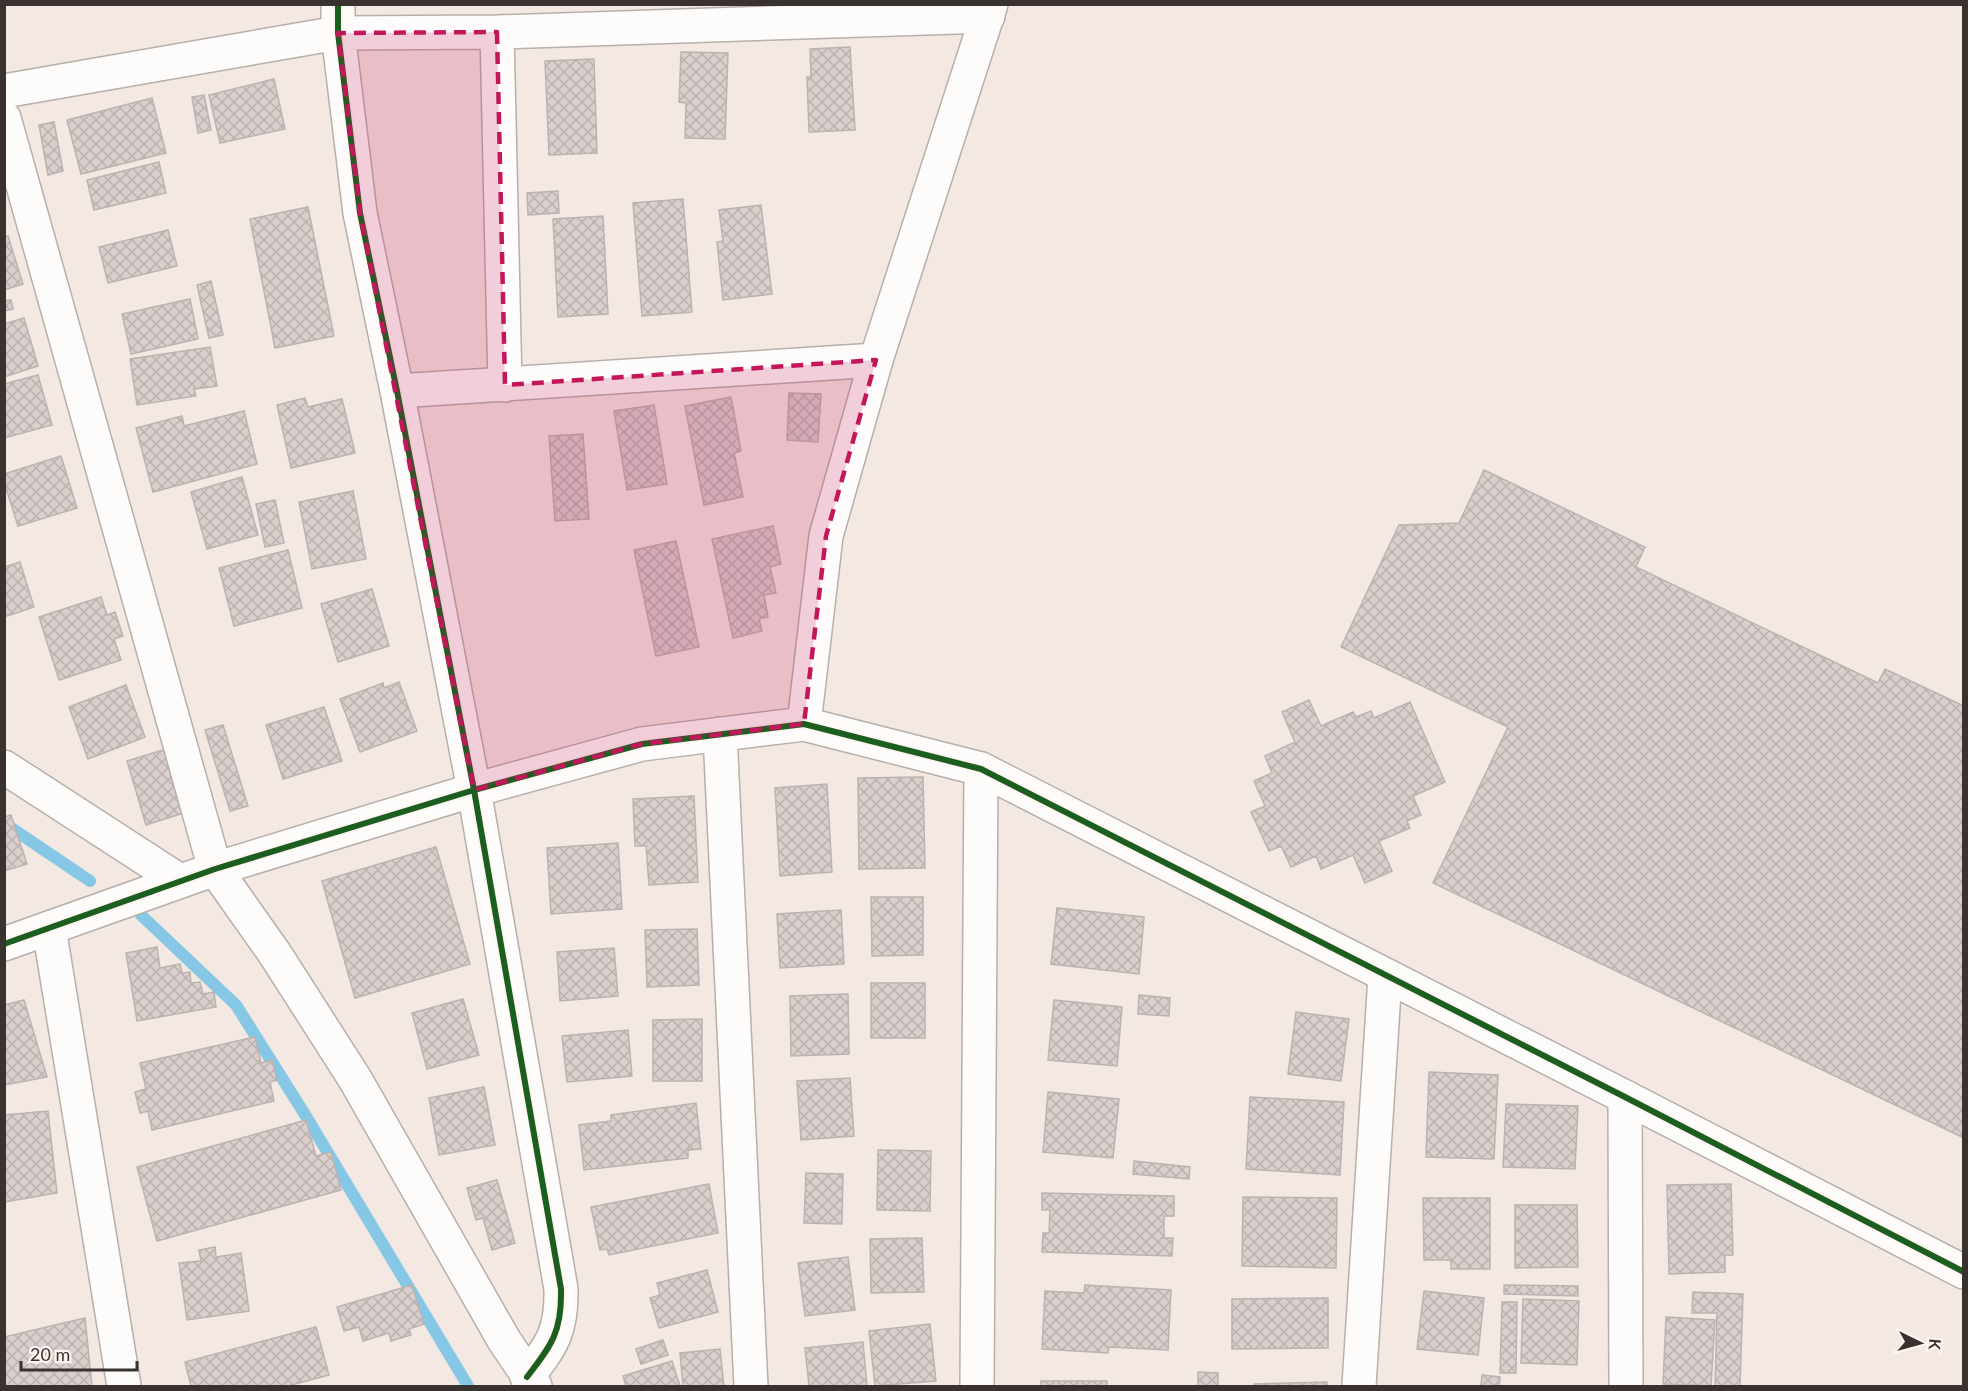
<svg xmlns="http://www.w3.org/2000/svg" width="1968" height="1391" font-family="Lato,sans-serif">
  <style>
    .lines { fill: none; stroke-linecap: round; stroke-linejoin: round }
    .stream { stroke: #86c7e5; stroke-width: 12 }
    .building { fill: url(#building-cross-hatch); stroke: #bcb3b0; stroke-width: 1.5 }
    .street-casing { stroke: #b7afaa; stroke-width: 36 }
    .secondary-casing { stroke: #b7afaa; stroke-width: 36 }
    .street { stroke: #fdfcfb; stroke-width: 33 }
    .secondary { stroke: #fdfcfb; stroke-width: 33 }
    .cycleway-casing { stroke: #fef5f1; stroke-width: 10 }
    .cycleway { stroke: #1b5e20; stroke-width: 6 }
    .marked { fill: #c2185b; fill-opacity: 0.2; stroke: #c2185b; stroke-width: 4.5; stroke-dasharray: 12 8; stroke-linejoin: round }
  </style>
  <defs>
    <pattern id="building-cross-hatch" width="8" height="8" patternUnits="userSpaceOnUse" patternTransform="scale(1.5)"><rect width="8" height="8" fill="#d9cfcd"/><path d="M0 0l8 8M0 8l8-8" fill="none" stroke="#bbb2b0"/></pattern>
  </defs>
  <rect width="100%" height="100%" fill="#f3e8e2"/>
  <g class="lines">
    <!-- stream -->
    <path class="stream" d="M 4,823 L 90,881
      M 141,915 L 236,1005 L 304,1113 L 468,1386"/>
  </g>
  <!-- building -->
  <path class="building" d="M 850,47 L 855,130 L 809,132 L 807,77 L 811,77 L 810,49 Z
    M 681,52 L 728,53 L 725,139 L 685,138 L 686,103 L 679,102 Z
    M 594,59 L 597,153 L 549,155 L 545,61 Z
    M 274,79 L 285,129 L 220,143 L 209,95 Z
    M 204,95 L 211,130 L 198,133 L 192,97 Z
    M 152,98 L 166,153 L 81,174 L 67,120 Z
    M 54,122 L 63,171 L 48,175 L 39,125 Z
    M 159,162 L 166,193 L 94,210 L 87,180 Z
    M 558,191 L 559,213 L 528,215 L 527,193 Z
    M 683,199 L 692,312 L 642,316 L 633,203 Z
    M 761,205 L 772,294 L 723,300 L 717,242 L 723,241 L 719,210 Z
    M 308,207 L 334,336 L 275,348 L 250,219 Z
    M 603,216 L 608,314 L 558,317 L 553,219 Z
    M 168,230 L 177,266 L 108,283 L 99,247 Z
    M 8,236 L 23,284 L 4,290 L 4,237 Z
    M 211,281 L 223,335 L 209,338 L 197,285 Z
    M 190,299 L 198,339 L 131,354 L 122,314 Z
    M 11,300 L 13,309 L 4,311 L 4,301 Z
    M 24,318 L 38,366 L 4,377 L 4,324 Z
    M 210,347 L 217,386 L 194,389 L 196,396 L 137,405 L 130,359 Z
    M 38,375 L 52,425 L 4,438 L 4,384 Z
    M 789,393 L 821,394 L 818,442 L 787,440 Z
    M 731,397 L 741,451 L 734,453 L 743,497 L 704,505 L 685,406 Z
    M 305,398 L 308,407 L 342,399 L 355,453 L 291,468 L 277,405 Z
    M 654,405 L 667,484 L 627,490 L 614,411 Z
    M 244,411 L 257,464 L 153,492 L 136,428 L 182,416 L 184,426 Z
    M 583,434 L 589,519 L 555,521 L 549,436 Z
    M 61,456 L 77,508 L 18,526 L 4,482 L 4,474 Z
    M 1484,470 L 1645,547 L 1636,567 L 1878,683 L 1885,669 L 1964,706 L 1964,1138 L 1433,883 L 1508,727 L 1341,647 L 1399,525 L 1459,523 Z
    M 242,477 L 258,535 L 207,549 L 191,492 Z
    M 353,491 L 366,559 L 312,569 L 299,502 Z
    M 275,500 L 284,543 L 265,547 L 256,504 Z
    M 773,526 L 781,564 L 770,567 L 776,593 L 764,595 L 768,617 L 759,619 L 762,631 L 733,638 L 712,539 Z
    M 676,541 L 699,647 L 656,656 L 634,550 Z
    M 288,550 L 302,608 L 234,626 L 219,568 Z
    M 20,562 L 34,607 L 7,616 L 4,609 L 4,567 Z
    M 372,589 L 389,646 L 338,662 L 321,604 Z
    M 101,597 L 107,615 L 115,612 L 123,636 L 114,639 L 121,660 L 59,680 L 39,617 Z
    M 399,682 L 417,731 L 360,752 L 340,699 L 383,683 L 384,688 Z
    M 126,685 L 145,737 L 88,759 L 69,707 Z
    M 1309,700 L 1321,726 L 1353,712 L 1356,717 L 1371,711 L 1374,718 L 1410,702 L 1445,782 L 1413,796 L 1421,815 L 1407,821 L 1410,828 L 1379,841 L 1392,871 L 1365,883 L 1353,855 L 1321,869 L 1316,856 L 1291,867 L 1281,846 L 1269,851 L 1251,812 L 1265,806 L 1254,781 L 1272,773 L 1265,756 L 1295,742 L 1282,712 Z
    M 324,707 L 342,761 L 283,779 L 266,725 Z
    M 223,725 L 248,806 L 230,811 L 205,730 Z
    M 173,747 L 193,810 L 146,825 L 127,761 Z
    M 923,777 L 925,868 L 859,869 L 858,778 Z
    M 827,784 L 832,872 L 780,876 L 775,788 Z
    M 694,796 L 698,882 L 649,885 L 646,846 L 635,846 L 633,799 Z
    M 11,815 L 27,864 L 4,871 L 4,817 Z
    M 618,843 L 622,909 L 551,914 L 547,848 Z
    M 436,847 L 470,964 L 355,998 L 322,881 Z
    M 871,897 L 923,897 L 923,955 L 872,956 Z
    M 1057,908 L 1144,917 L 1139,974 L 1051,964 Z
    M 841,910 L 844,964 L 780,968 L 777,914 Z
    M 697,929 L 699,985 L 647,987 L 645,930 Z
    M 157,947 L 160,968 L 180,964 L 182,973 L 190,972 L 191,983 L 200,982 L 203,994 L 214,992 L 216,1007 L 137,1021 L 126,953 Z
    M 614,948 L 618,996 L 560,1001 L 557,952 Z
    M 871,983 L 925,983 L 925,1038 L 871,1038 Z
    M 848,994 L 849,1054 L 791,1056 L 790,996 Z
    M 1139,995 L 1170,998 L 1169,1016 L 1138,1014 Z
    M 463,999 L 479,1055 L 427,1069 L 412,1013 Z
    M 24,1000 L 47,1077 L 4,1085 L 4,1005 Z
    M 1054,1000 L 1122,1007 L 1117,1066 L 1048,1060 Z
    M 1296,1012 L 1349,1019 L 1341,1081 L 1288,1074 Z
    M 702,1019 L 702,1081 L 653,1081 L 653,1020 Z
    M 628,1030 L 632,1076 L 567,1082 L 562,1036 Z
    M 255,1037 L 261,1063 L 272,1060 L 277,1080 L 270,1082 L 274,1101 L 152,1130 L 148,1111 L 140,1113 L 135,1092 L 146,1089 L 140,1063 Z
    M 1429,1072 L 1498,1075 L 1494,1159 L 1426,1157 Z
    M 850,1078 L 854,1136 L 801,1140 L 797,1081 Z
    M 484,1087 L 495,1145 L 439,1155 L 429,1098 Z
    M 1048,1092 L 1119,1099 L 1113,1158 L 1043,1152 Z
    M 1250,1097 L 1344,1102 L 1340,1175 L 1246,1169 Z
    M 696,1103 L 701,1149 L 688,1150 L 688,1158 L 584,1170 L 579,1125 L 611,1121 L 611,1115 Z
    M 1506,1104 L 1578,1106 L 1575,1169 L 1503,1167 Z
    M 48,1111 L 57,1193 L 4,1202 L 4,1115 Z
    M 306,1120 L 316,1156 L 331,1152 L 341,1190 L 157,1241 L 137,1167 Z
    M 878,1150 L 931,1151 L 930,1211 L 877,1210 Z
    M 1134,1161 L 1190,1167 L 1189,1179 L 1133,1174 Z
    M 806,1173 L 843,1174 L 842,1224 L 804,1223 Z
    M 497,1180 L 515,1243 L 492,1250 L 483,1218 L 476,1220 L 467,1188 Z
    M 709,1184 L 718,1233 L 609,1255 L 607,1249 L 600,1250 L 591,1207 Z
    M 1731,1184 L 1733,1255 L 1725,1255 L 1725,1272 L 1669,1274 L 1667,1185 Z
    M 1042,1193 L 1174,1196 L 1174,1216 L 1164,1216 L 1164,1238 L 1173,1238 L 1172,1256 L 1042,1252 L 1043,1233 L 1049,1233 L 1050,1210 L 1042,1210 Z
    M 1243,1197 L 1337,1198 L 1336,1268 L 1242,1266 Z
    M 1423,1198 L 1490,1198 L 1490,1269 L 1451,1269 L 1451,1260 L 1424,1260 Z
    M 1515,1205 L 1577,1205 L 1578,1267 L 1515,1268 Z
    M 922,1238 L 924,1292 L 871,1293 L 870,1239 Z
    M 215,1247 L 216,1257 L 241,1253 L 249,1311 L 187,1320 L 179,1263 L 201,1261 L 199,1250 Z
    M 848,1257 L 855,1310 L 805,1316 L 798,1263 Z
    M 707,1270 L 718,1312 L 659,1328 L 650,1298 L 660,1295 L 657,1283 Z
    M 412,1285 L 424,1324 L 409,1329 L 411,1335 L 391,1341 L 389,1333 L 363,1341 L 359,1327 L 344,1331 L 337,1307 Z
    M 1085,1285 L 1171,1290 L 1168,1350 L 1109,1347 L 1108,1353 L 1042,1349 L 1045,1291 L 1084,1293 Z
    M 1504,1285 L 1578,1286 L 1578,1296 L 1504,1294 Z
    M 1424,1291 L 1484,1298 L 1478,1355 L 1417,1349 Z
    M 1693,1292 L 1743,1294 L 1740,1386 L 1715,1386 L 1717,1313 L 1692,1313 Z
    M 1328,1298 L 1328,1348 L 1232,1349 L 1232,1299 Z
    M 1523,1299 L 1579,1301 L 1577,1365 L 1521,1363 Z
    M 1502,1302 L 1517,1302 L 1516,1373 L 1500,1373 Z
    M 1666,1317 L 1715,1320 L 1711,1386 L 1663,1384 Z
    M 85,1318 L 92,1386 L 4,1386 L 4,1337 Z
    M 930,1324 L 936,1381 L 875,1386 L 869,1331 Z
    M 316,1327 L 329,1375 L 288,1386 L 191,1386 L 185,1362 Z
    M 663,1340 L 668,1355 L 641,1364 L 636,1349 Z
    M 863,1342 L 867,1386 L 809,1386 L 805,1348 Z
    M 720,1349 L 724,1386 L 683,1386 L 680,1353 Z
    M 672,1361 L 680,1386 L 626,1386 L 623,1376 Z
    M 1198,1372 L 1218,1373 L 1218,1386 L 1198,1386 Z
    M 1482,1375 L 1500,1377 L 1499,1386 L 1481,1386 Z
    M 1041,1381 L 1107,1381 L 1107,1386 L 1041,1386 Z
    M 1327,1382 L 1327,1386 L 1254,1386 L 1254,1384 Z"/>
  <g class="lines">
    <!-- street casing -->
    <g class="street-casing">
      <path id="street" d="M 338,4 L 338,33 L 360,213 L 397,391 L 474,790 L 561,1289 C 562,1331 552,1345 527,1377
        M 497,32 L 505,385
        M 4,91 L 338,33 L 497,32 L 988,16
        M 4,118 L 215,869
        M 397,391 L 876,360
        M 720,734 L 751,1386
        M 49,928 L 124,1386
        M 1625,1097 L 1626,1386
        M 977,1386 L 981,769
        M 1359,1386 L 1385,976"/>
    </g>
    <!-- secondary casing -->
    <g class="secondary-casing">
      <path id="secondary" d="M 804,724 L 826,536 L 876,360 L 991,4
        M 4,767 L 180,881
        M 215,869 L 275,954 L 355,1079 L 504,1340 L 535,1386
        M 4,944 L 215,869 L 474,790 L 642,744 L 804,724 L 981,769 L 1625,1097 L 1964,1272"/>
    </g>
    <!-- street -->
    <use href="#street" class="street"/>
    <!-- secondary -->
    <use href="#secondary" class="secondary"/>
    <!-- cycleway casing -->
    <g class="cycleway-casing">
      <path id="cycleway" d="M 338,4 L 338,33 L 360,213 L 397,391 L 474,790 L 561,1289 C 562,1331 552,1345 527,1377
        M 4,944 L 215,869 L 474,790 L 642,744 L 804,724 L 981,769 L 1625,1097 L 1964,1272"/>
    </g>
    <!-- cycleway -->
    <use href="#cycleway" class="cycleway"/>
  </g>
  <!-- marked area -->
  <path class="marked" d="M 497,32 L 505,385 L 876,360 L 826,536 L 804,724 L 642,744 L 474,790 L 360,213 L 338,33 Z"/>
  <!-- border -->
  <rect width="1968" height="1391" fill="none" stroke="#3a322e" stroke-width="12"/>
  <!-- north arrow -->
  <g transform="translate(1920 1343) rotate(95)" stroke="#fef5f1" stroke-width="4.5" paint-order="stroke">
  <path d="M0-4.5L10 22L0 15L-10 22Z" fill="#3a322e"/>
  <text y="-9" font-size="16" font-weight="bold" text-anchor="middle" fill="#3a322e">K</text>
  </g>
  <!-- scale -->
  <path d="M21 1361v9h116v-9" fill="none" stroke="#3a322e" stroke-width="3"/>
  <text x="30" y="1361" font-size="18" fill="#3a322e" stroke="#fef5f1" stroke-width="4.5" paint-order="stroke">20 m</text>
</svg>
